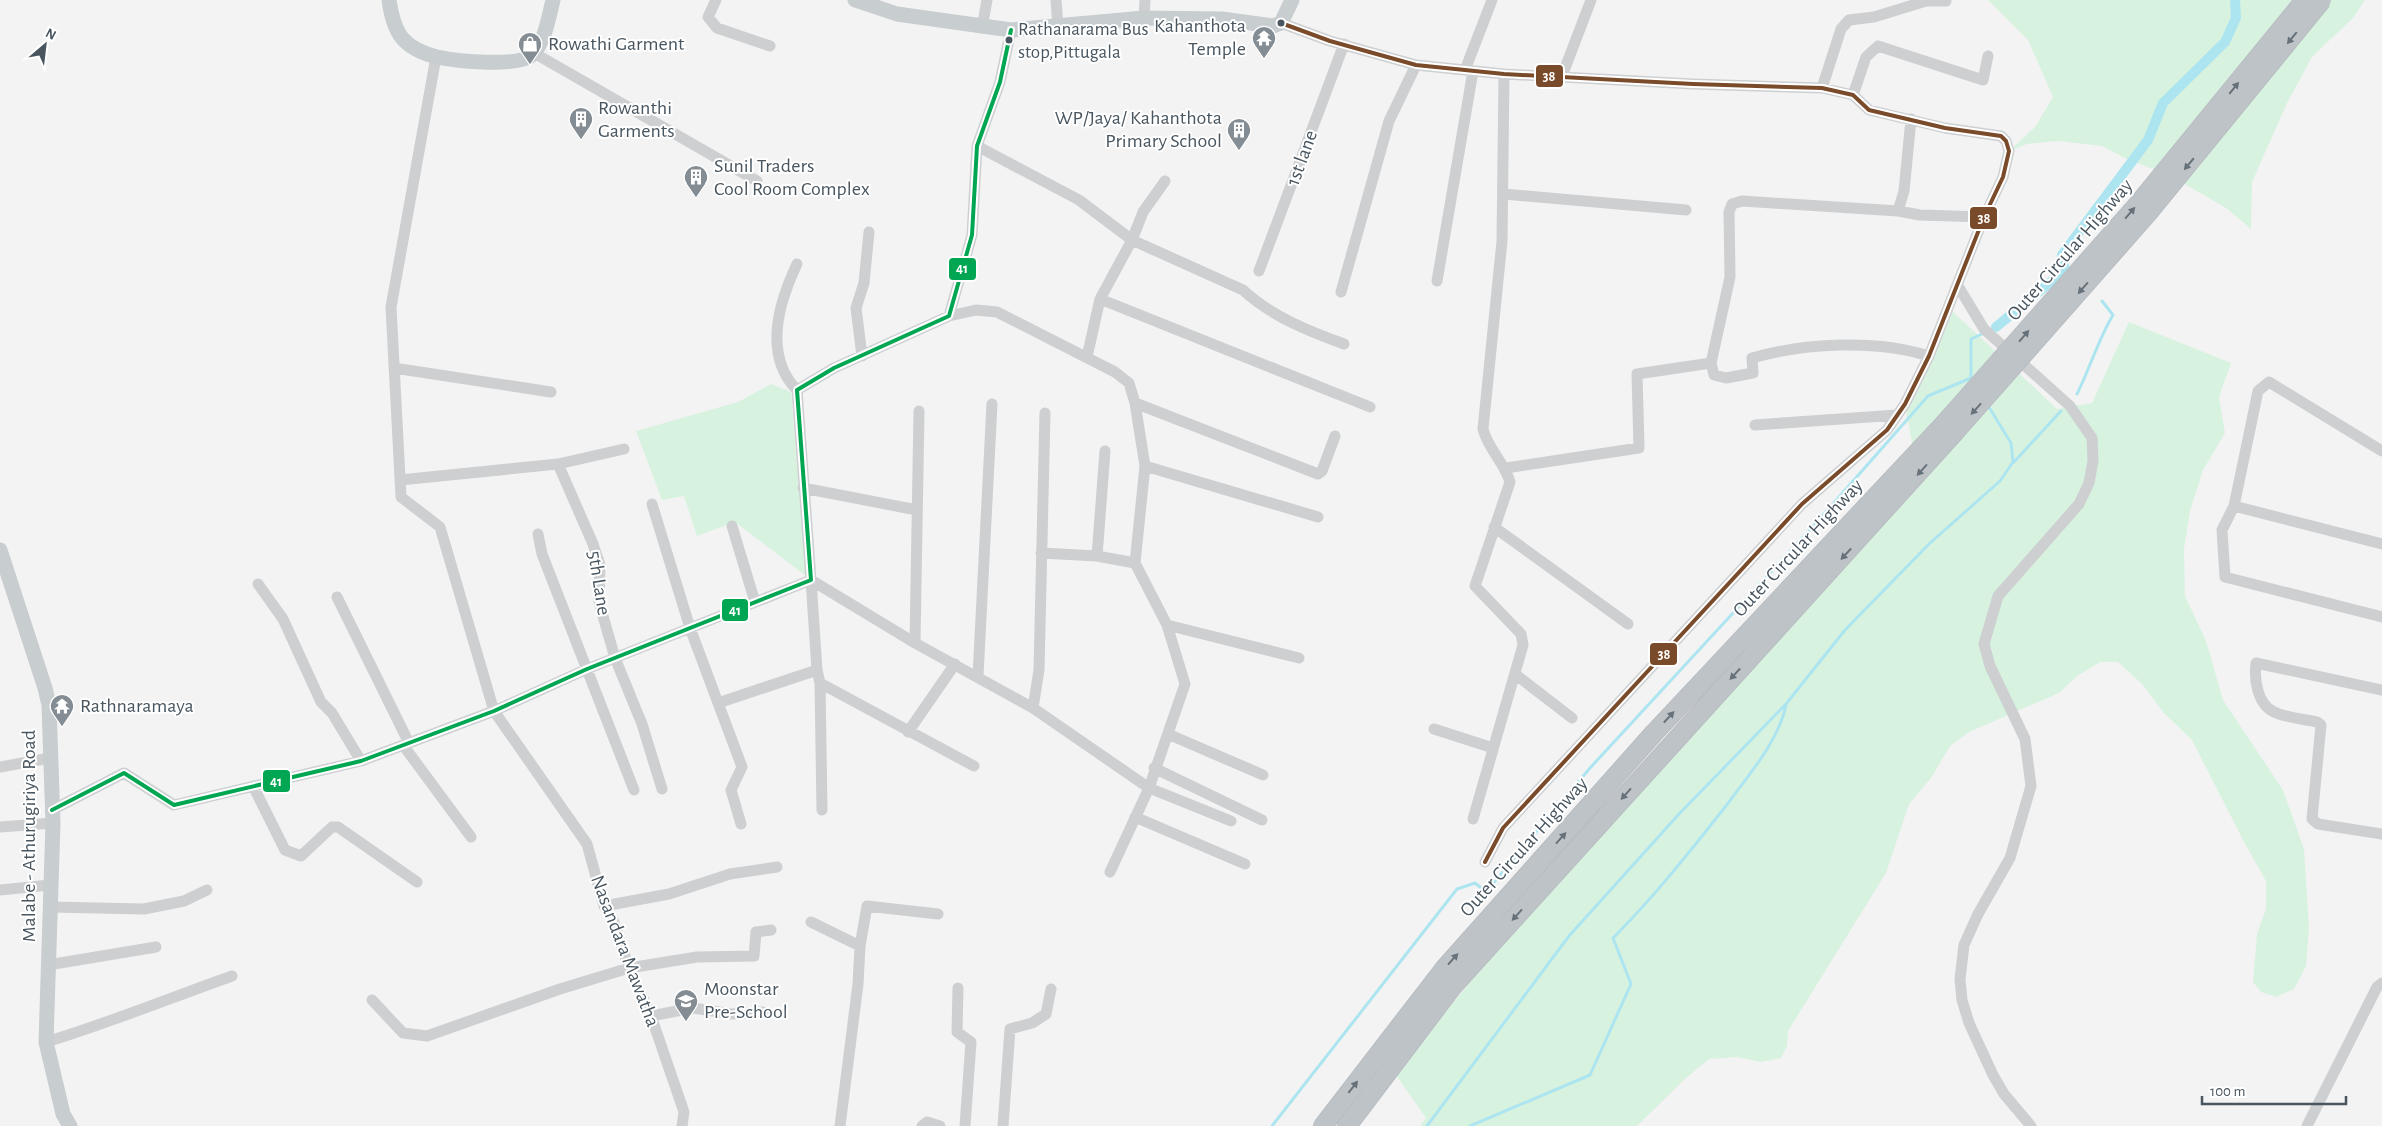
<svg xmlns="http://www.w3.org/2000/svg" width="2382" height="1126" font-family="'Alegreya Sans',sans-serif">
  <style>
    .green { fill: #d8f2e0 }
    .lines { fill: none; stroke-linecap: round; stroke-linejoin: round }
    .stream { stroke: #ace5f0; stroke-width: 3 }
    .canal { stroke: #ace5f0; stroke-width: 10 }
    .highway-casing { stroke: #b8bdc2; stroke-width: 20 }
    .minor { stroke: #cdcfd1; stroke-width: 11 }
    .major { stroke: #c8cdd0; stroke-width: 15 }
    .highway { stroke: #bec3c8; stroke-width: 18 }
    .highway-bridge-casing { stroke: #b8bdc2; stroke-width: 20; stroke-linecap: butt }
    .highway-bridge { stroke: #bec3c8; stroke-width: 18 }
    .bus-1-casing { stroke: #fff; stroke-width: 8 }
    .bus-2-casing { stroke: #fff; stroke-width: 8 }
    .bus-1 { stroke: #00a651; stroke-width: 4 }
    .bus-2 { stroke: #7a4b2a; stroke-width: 4 }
    .oneway { fill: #66717a }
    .bus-dot { fill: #495660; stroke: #fff; stroke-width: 2 }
    .labels { text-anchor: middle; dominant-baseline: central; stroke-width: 4; stroke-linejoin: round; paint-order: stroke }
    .bus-label { font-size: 19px; fill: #495660; stroke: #fff; text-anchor: start }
    .poi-label { font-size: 20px; fill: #495660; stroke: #fff; text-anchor: start }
    .street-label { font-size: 20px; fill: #495660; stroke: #fff }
    .line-badge { stroke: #fff; stroke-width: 2 }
    .badge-label { font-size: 14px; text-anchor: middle; font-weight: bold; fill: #fff }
  </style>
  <rect width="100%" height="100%" fill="#f3f3f3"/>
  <!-- green -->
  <path class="green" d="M 1988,0 L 2365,0 L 2353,18 L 2312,57 L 2287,103 L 2252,182 L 2251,229 L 2226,208 L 2173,177 L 2127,159 L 2102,146 L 2058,141 L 2027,144 L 2009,151 L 2035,127 L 2053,97 L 2028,40 Z
    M 1949,308 L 2057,409 L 2092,403 L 2129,322 L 2231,363 L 2219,397 L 2225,433 L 2203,470 L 2190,511 L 2184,549 L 2185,596 L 2206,641 L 2223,700 L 2283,790 L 2304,849 L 2309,928 L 2306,966 L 2294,989 L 2276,997 L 2261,992 L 2253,982 L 2257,934 L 2266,909 L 2266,881 L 2244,842 L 2192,740 L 2164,713 L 2142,684 L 2118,662 L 2100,662 L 2077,676 L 2059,693 L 1969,732 L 1950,746 L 1931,778 L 1909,804 L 1886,873 L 1788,1031 L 1787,1046 L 1781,1058 L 1761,1062 L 1737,1057 L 1709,1059 L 1686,1078 L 1637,1126 L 1420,1126 L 1426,1118 L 1396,1075 L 1485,963 L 1919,481 L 1905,404 Z
    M 771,384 L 791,392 L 806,576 L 735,522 L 697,536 L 684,496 L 662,500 L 636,431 L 738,402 Z"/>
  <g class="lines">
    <!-- stream -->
    <path class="stream" d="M 1990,330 L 1996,327
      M 2077,394 C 2090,368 2098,340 2113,315 L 2102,301
      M 2014,462 L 2061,411
      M 1272,1126 L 1457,889 L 1475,883 L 1486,892 L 1590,768 L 1817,522 L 1928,396 L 1971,378 L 1971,339 L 1984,333
      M 1427,1126 L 1569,936 L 1679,814 L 1786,704 L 1845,630 L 1929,544 L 2000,481 L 2013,462 L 2011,443 L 1987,404
      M 1470,1126 L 1590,1075 L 1631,984 L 1613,938 C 1655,896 1692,849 1729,802 C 1750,773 1779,740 1786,705"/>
    <!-- canal -->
    <path class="canal" d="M 1996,327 L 2065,270 L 2062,255 L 2148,140 L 2163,103 L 2225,42 L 2236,18 L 2235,0"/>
    <!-- highway casing -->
    <g class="highway-casing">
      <path id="highway" d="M 1323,1126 L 1444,969 L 1654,733 L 1944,424
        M 1347,1126 L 1453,986 L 1954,433"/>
    </g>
    <!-- minor -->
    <path class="minor" d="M 716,0 L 708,17 L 717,28 L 770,46
      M 1056,0 L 1058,27
      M 1144,18 L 1145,0
      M 1281,23 L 1330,41 L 1416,65 L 1504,74 L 1693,84 L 1822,88 L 1853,95 L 1869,110 L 1945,128 L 2001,136 L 2006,141 L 2009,151 L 2003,177 L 1984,217 L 1929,356 L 1905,404 L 1887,430 L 1802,504 L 1503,828 L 1485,862
      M 982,28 L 987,0
      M 534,53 L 757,181
      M 436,57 L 391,307 L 401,497 L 440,527 L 494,711 L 587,844 L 604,906 L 613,920 L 629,968 L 651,1016 L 684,1112 L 682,1126
      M 1465,70 L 1492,0
      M 1562,76 L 1591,0
      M 1822,88 L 1841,29 L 1849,20 L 1874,17 L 1926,1 L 1946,1
      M 1853,95 L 1866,57 L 1878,46 L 1983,80 L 1988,56
      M 1911,119 L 1904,191 L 1898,211 L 1742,201 L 1732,204 L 1729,212 L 1730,277 L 1711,363 L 1714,375 L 1726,378 L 1753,373 L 1752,358 C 1805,343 1876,339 1929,356
      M 977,146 L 1079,200 L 1132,240 L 1243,290 C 1271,316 1308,331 1344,344
      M 1503,194 L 1686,210
      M 1898,211 L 1920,215 L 1984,217
      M 797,264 C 778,304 763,355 797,390
      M 1259,271 L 1344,44
      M 1437,281 L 1473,71
      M 1958,286 L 1984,329 L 2070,406 L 2092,438 L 2093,461 L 2089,483 L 2079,504 L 1998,596 L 1984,644 L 1990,666 L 2025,739 L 2031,786 L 2010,858 L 1978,914 L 1964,945 L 1960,979 L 1962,1000 L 1969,1023 L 1993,1075 L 2004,1094 L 2031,1126
      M 1341,292 L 1389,121 L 1416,65
      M 1100,299 L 1370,407
      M 949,316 L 976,310 L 997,312 L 1115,372 L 1129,383 L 1135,403 L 1145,466 L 1135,563 L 1167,625 L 1185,684 L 1149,788 L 1110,872
      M 862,356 L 856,308 L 864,283 L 869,232
      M 1087,357 L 1100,299 L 1132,240 L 1143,212 L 1165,181
      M 394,368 L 551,392
      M 1135,403 L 1318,474 L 1322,471 L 1335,436
      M 1755,425 L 1897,415
      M 2382,451 L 2269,382 L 2258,391 L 2234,506 L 2222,530 L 2225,577 L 2382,617
      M 558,464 L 593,544 L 600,565 L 599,602 L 615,658 L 642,724 L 662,789
      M 1145,466 L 1318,517
      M 1506,468 L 1639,448 L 1637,374 L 1711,363
      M 400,480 L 558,464 L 624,449
      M 803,488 L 917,510
      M 652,504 L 690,628 L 742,767 L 731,790 L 741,824
      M 2234,506 L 2382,544
      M 732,526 L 755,602
      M 1494,527 L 1628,624
      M 538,534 L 542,554 L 634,790
      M 1041,553 L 1097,556 L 1105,451
      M 1097,556 L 1135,563
      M 258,584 L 283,619 L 321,702 L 332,713 L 361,761
      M 337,597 L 409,743
      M 1167,625 L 1299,658
      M 915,643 L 919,411
      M 1515,674 L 1572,718
      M 978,676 L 992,404
      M 820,683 L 974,766
      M 2382,690 L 2256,663 C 2254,679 2257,704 2274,712 C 2287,718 2304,719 2317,722 L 2321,725 L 2312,819 L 2318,824 L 2382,834
      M 718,703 L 817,670
      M 1033,708 L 1039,670 L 1045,413
      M 1434,729 L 1493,748
      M 908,732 L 955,664
      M 1168,734 L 1263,775
      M 403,745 L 471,837
      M 0,767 L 50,758
      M 1154,768 L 1262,820
      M 253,786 L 285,850 L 301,856 L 332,827 L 338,827 L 417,882
      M 52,810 L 124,773 L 174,805 L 361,761 L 494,711 L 587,669 L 811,580 L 797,390 L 834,368 L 949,316 L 972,235 L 977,146 L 1000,82 L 1011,30
      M 822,810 L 820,683 L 817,670 L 811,580 L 915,643 L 1033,708 L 1149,788 L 1231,821
      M 1135,817 L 1245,864
      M 1473,819 L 1523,645 L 1521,634 L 1475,586 L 1510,482 C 1504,462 1488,449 1483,429 L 1502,241 L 1504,74
      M 0,827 L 53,823
      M 0,890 L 50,885
      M 604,906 L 669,894 L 730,874 L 777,867
      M 50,907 L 144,909 L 184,901 L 207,890
      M 811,922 L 860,946
      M 48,965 L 156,947
      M 958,988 L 957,1032 L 971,1042 L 965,1126
      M 372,1000 L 403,1033 L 427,1036 L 560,989 L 629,968 L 697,957 L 754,956 L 756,932 L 771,930
      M 651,1016 L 693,1008 L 732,1014 L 763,1012
      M 46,1042 C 109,1023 170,998 232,976
      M 840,1126 L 858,984 L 860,946 L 867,906 L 938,914
      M 922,1126 L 927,1122 L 940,1126
      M 1003,1126 L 1010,1029 L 1032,1023 L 1046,1014 L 1051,989
      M 2307,1126 L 2377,987 L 2382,983"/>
    <!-- major -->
    <path class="major" d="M 389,0 C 391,13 394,29 403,39 C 411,48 425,54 437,57 C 456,61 520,68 533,54 C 545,41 549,16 553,0
      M 855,0 L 897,14 L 1011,30 L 1144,18 L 1222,19 L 1273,26 L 1281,23 L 1292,0
      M 0,550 L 45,688 L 49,705 L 53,823 L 46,1042 L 63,1114 L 70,1126"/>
    <!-- highway -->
    <use href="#highway" class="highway"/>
    <!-- highway-bridge casing -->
    <g class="highway-bridge-casing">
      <path id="highway-bridge" d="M 1944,424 L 2139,203 L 2305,0
        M 1954,433 L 2148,213 L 2322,0"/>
    </g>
    <!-- highway-bridge -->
    <use href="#highway-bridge" class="highway-bridge"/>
    <!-- bus-1 casing -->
    <g class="bus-1-casing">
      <path id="bus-1" d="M 52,810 L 124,773 L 174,805 L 361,761 L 494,711 L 587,669 L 811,580 L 797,390 L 834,368 L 949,316 L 972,235 L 977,146 L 1000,82 L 1011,30"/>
    </g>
    <!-- bus-2 casing -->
    <g class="bus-2-casing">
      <path id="bus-2" d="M 1281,23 L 1330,41 L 1416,65 L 1504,74 L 1693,84 L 1822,88 L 1853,95 L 1869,110 L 1945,128 L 2001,136 L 2006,141 L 2009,151 L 2003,177 L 1984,217 L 1929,356 L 1905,404 L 1887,430 L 1802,504 L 1503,828 L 1485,862"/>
    </g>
    <!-- bus-1 -->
    <use href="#bus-1" class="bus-1"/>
    <!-- bus-2 -->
    <use href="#bus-2" class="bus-2"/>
  </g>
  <!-- one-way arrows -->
  <defs><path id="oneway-solid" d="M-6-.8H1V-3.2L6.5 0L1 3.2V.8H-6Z" transform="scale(1.25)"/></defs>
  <g class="oneway">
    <use href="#oneway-solid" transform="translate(2292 38) rotate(129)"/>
    <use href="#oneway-solid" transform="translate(2234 88) rotate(-51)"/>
    <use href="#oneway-solid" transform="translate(2189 164) rotate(130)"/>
    <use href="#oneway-solid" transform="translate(2130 213) rotate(-49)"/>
    <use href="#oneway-solid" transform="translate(2083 288) rotate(131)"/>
    <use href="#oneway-solid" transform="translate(2024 336) rotate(-49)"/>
    <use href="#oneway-solid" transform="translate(1976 409) rotate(132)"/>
    <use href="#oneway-solid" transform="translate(1922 470) rotate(132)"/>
    <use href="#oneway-solid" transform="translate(1846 554) rotate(133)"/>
    <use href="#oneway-solid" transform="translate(1735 674) rotate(133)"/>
    <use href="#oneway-solid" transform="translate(1669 717) rotate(-47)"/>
    <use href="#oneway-solid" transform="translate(1626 794) rotate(132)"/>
    <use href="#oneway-solid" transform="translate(1561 838) rotate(-48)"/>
    <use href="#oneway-solid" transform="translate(1517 915) rotate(132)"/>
    <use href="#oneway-solid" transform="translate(1453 959) rotate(-48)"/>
    <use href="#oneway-solid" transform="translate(1353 1087) rotate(-52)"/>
  </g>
  <!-- icons -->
  <defs>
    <g id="temple-pin" transform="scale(1.25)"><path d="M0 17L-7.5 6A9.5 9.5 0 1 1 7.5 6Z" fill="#848d93" stroke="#fff"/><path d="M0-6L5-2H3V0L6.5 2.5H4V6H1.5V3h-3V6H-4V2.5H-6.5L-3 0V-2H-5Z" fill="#fff"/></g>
    <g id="shop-pin" transform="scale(1.25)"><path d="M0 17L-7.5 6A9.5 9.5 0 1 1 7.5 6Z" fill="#848d93" stroke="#fff"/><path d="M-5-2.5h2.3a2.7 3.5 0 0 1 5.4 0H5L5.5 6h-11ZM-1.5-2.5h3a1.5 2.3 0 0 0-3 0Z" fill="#fff"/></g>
    <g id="building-pin" transform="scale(1.25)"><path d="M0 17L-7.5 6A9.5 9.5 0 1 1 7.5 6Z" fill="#848d93" stroke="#fff"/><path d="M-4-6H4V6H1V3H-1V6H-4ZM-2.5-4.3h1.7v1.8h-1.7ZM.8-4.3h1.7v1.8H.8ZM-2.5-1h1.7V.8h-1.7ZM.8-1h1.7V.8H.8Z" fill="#fff"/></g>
    <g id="school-pin" transform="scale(1.25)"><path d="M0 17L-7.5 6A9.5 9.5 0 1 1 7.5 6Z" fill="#848d93" stroke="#fff"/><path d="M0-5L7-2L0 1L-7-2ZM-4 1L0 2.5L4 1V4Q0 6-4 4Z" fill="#fff"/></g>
  </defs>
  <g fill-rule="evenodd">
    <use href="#temple-pin" x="1264" y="38"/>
    <use href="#shop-pin" x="530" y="44"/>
    <use href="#building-pin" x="581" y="119"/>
    <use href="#building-pin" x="1239" y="130"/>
    <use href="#building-pin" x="696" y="177"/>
    <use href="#temple-pin" x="62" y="706"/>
    <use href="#school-pin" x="686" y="1001"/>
  </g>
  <!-- markers -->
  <g class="bus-dot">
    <circle cx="1281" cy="23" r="4.5"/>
    <circle cx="1009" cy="40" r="4.5"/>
  </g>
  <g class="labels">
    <!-- bus labels -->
    <g class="bus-label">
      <text x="1018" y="29">Rathanarama Bus<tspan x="1018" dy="23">stop,Pittugala</tspan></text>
    </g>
    <!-- poi labels -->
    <g class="poi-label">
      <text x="1246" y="26" text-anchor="end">Kahanthota<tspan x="1246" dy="23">Temple</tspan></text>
      <text x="548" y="44">Rowathi Garment</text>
      <text x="598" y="108">Rowanthi<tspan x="598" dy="23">Garments</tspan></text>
      <text x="1222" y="118" text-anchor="end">WP/Jaya/ Kahanthota<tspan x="1222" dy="23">Primary School</tspan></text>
      <text x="714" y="166">Sunil Traders<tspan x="714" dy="23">Cool Room Complex</tspan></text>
      <text x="80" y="706">Rathnaramaya</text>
      <text x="704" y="989">Moonstar<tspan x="704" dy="23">Pre-School</tspan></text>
    </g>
    <!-- street labels -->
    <g class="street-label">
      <text transform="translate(1302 158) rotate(-70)">1st lane</text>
      <text transform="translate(2070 250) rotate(-49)">Outer Circular Highway</text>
      <text transform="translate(1798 548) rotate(-47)">Outer Circular Highway</text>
      <text transform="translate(599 583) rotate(81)">5th Lane</text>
      <text transform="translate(29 836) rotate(-90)">Malabe - Athurugiriya Road</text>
      <text transform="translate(1524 847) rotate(-48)">Outer Circular Highway</text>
      <text transform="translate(625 951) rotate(69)">Nasandara Mawatha</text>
    </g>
  </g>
  <g class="line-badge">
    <rect x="1535" y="64" width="29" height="24" rx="5" fill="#7a4b2a"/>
    <rect x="1969" y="206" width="29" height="24" rx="5" fill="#7a4b2a"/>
    <rect x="948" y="257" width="29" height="24" rx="5" fill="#00a651"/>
    <rect x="721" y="598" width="28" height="24" rx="5" fill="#00a651"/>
    <rect x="1649" y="642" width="29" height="24" rx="5" fill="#7a4b2a"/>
    <rect x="262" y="769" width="29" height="24" rx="5" fill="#00a651"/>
  </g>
  <g class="badge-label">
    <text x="1549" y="81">38</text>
    <text x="1984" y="223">38</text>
    <text x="962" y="273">41</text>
    <text x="735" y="615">41</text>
    <text x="1664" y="659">38</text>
    <text x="276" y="786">41</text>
  </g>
  <!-- north arrow -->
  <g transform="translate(45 45) rotate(28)" stroke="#ffffff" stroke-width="4" paint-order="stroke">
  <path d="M0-4L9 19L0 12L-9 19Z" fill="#495660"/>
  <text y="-8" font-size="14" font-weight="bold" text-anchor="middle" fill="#495660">N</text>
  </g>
  <!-- scale -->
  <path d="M2202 1096v8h144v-8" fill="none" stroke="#495660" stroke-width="2.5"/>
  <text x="2210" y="1096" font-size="15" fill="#495660" stroke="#ffffff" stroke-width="4" paint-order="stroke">100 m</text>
</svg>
